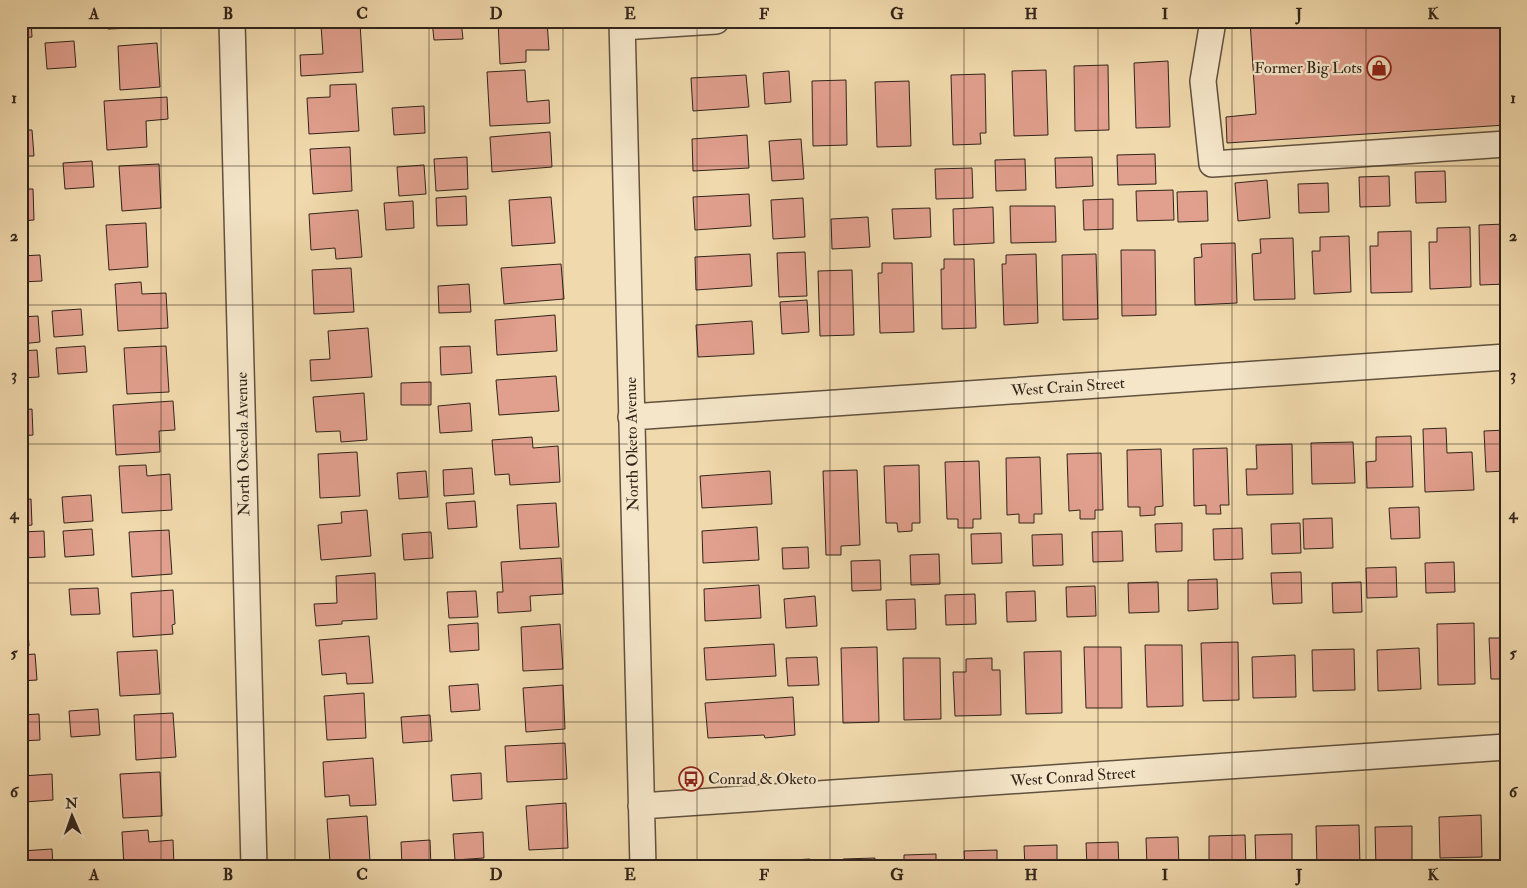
<svg xmlns="http://www.w3.org/2000/svg" width="1527" height="888" font-family="'IM FELL Double Pica',serif">
  <style>
    .building { fill: #e19f8d; stroke: #31241b }
    .lines { fill: none; stroke-linecap: round; stroke-linejoin: round }
    .minor-casing { stroke: #61513f; stroke-width: 28 }
    .minor { stroke: #f5e6c9; stroke-width: 25 }
    .grid { fill: none; stroke: #31241b; stroke-width: 1; stroke-opacity: 0.55 }
    .labels { text-anchor: middle; dominant-baseline: central; stroke-width: 4.5; stroke-linejoin: round; paint-order: stroke }
    .poi-label { font-size: 16px; fill: #31241b; stroke: #f5e6c9; text-anchor: end }
    .street-label { font-size: 16px; fill: #31241b; stroke: #f5e6c9 }
    .neatline { fill: none; stroke: #31241b; stroke-width: 2 }
    .grid-label { font-size: 16px; text-anchor: middle; font-weight: bold; fill: #31241b }
  </style>
  <rect width="100%" height="100%" fill="#f0d9ac"/>
  <filter id="stains"><feTurbulence type="fractalNoise" baseFrequency=".004" numOctaves="4"/><feColorMatrix values="0 0 0 0 .2 0 0 0 0 .09 0 0 0 0 .02 0 0 0 .5 -.17"/></filter>
  <radialGradient id="worn" r=".72"><stop offset=".6" stop-color="#630" stop-opacity="0"/><stop offset="1" stop-color="#630" stop-opacity=".3"/></radialGradient>
  <!-- building -->
  <path class="building" d="M 21,21 L 31,21 L 32,37 L 21,38 Z
    M 108,21 L 134,21 L 135,28 L 108,29 Z
    M 432,21 L 461,21 L 463,39 L 434,40 Z
    M 498,21 L 547,21 L 549,50 L 526,50 L 526,62 L 500,64 Z
    M 1250,21 L 1506,21 L 1506,125 L 1227,143 L 1226,117 L 1256,114 Z
    M 360,23 L 363,72 L 301,76 L 300,55 L 323,54 L 321,25 Z
    M 74,41 L 76,67 L 47,69 L 45,43 Z
    M 157,43 L 160,87 L 120,90 L 118,46 Z
    M 1168,61 L 1170,127 L 1136,128 L 1134,63 Z
    M 1108,65 L 1109,130 L 1075,131 L 1074,66 Z
    M 525,70 L 527,102 L 549,100 L 550,123 L 490,126 L 487,72 Z
    M 1046,70 L 1048,135 L 1014,136 L 1012,71 Z
    M 789,71 L 791,102 L 765,104 L 763,73 Z
    M 985,74 L 986,133 L 980,133 L 981,144 L 953,145 L 951,75 Z
    M 746,75 L 749,107 L 693,111 L 691,78 Z
    M 846,80 L 847,145 L 813,146 L 812,81 Z
    M 909,81 L 911,146 L 877,147 L 875,82 Z
    M 356,84 L 359,131 L 309,134 L 307,98 L 330,97 L 330,85 Z
    M 167,97 L 168,119 L 146,121 L 147,147 L 107,150 L 104,101 Z
    M 424,106 L 425,133 L 394,135 L 392,108 Z
    M 21,130 L 32,130 L 34,156 L 21,156 Z
    M 550,132 L 552,167 L 492,172 L 490,137 Z
    M 747,135 L 749,168 L 693,171 L 692,139 Z
    M 801,139 L 804,179 L 772,181 L 769,141 Z
    M 350,147 L 352,191 L 313,194 L 310,149 Z
    M 1155,154 L 1156,184 L 1118,185 L 1117,155 Z
    M 467,157 L 468,189 L 436,191 L 434,159 Z
    M 1092,157 L 1093,186 L 1056,188 L 1055,158 Z
    M 1025,159 L 1026,190 L 996,191 L 995,160 Z
    M 92,161 L 94,187 L 65,189 L 63,163 Z
    M 159,164 L 161,208 L 122,211 L 119,166 Z
    M 424,165 L 426,194 L 399,196 L 397,167 Z
    M 1500,166 L 1506,166 L 1506,196 L 1501,197 Z
    M 972,168 L 973,198 L 936,199 L 935,169 Z
    M 1445,171 L 1446,202 L 1416,203 L 1415,172 Z
    M 1389,176 L 1390,206 L 1360,207 L 1359,177 Z
    M 1267,180 L 1270,218 L 1238,221 L 1235,183 Z
    M 1328,183 L 1329,212 L 1299,213 L 1298,184 Z
    M 21,189 L 33,189 L 34,220 L 21,221 Z
    M 1173,190 L 1174,220 L 1137,221 L 1136,191 Z
    M 1207,191 L 1208,221 L 1178,222 L 1177,192 Z
    M 749,194 L 751,226 L 695,230 L 693,197 Z
    M 466,196 L 467,225 L 437,226 L 436,198 Z
    M 551,197 L 555,243 L 512,246 L 509,200 Z
    M 803,198 L 805,237 L 773,239 L 771,200 Z
    M 1113,199 L 1113,229 L 1084,230 L 1083,200 Z
    M 413,201 L 414,228 L 386,230 L 384,203 Z
    M 1010,206 L 1055,206 L 1056,242 L 1011,243 Z
    M 993,207 L 994,243 L 954,245 L 953,209 Z
    M 930,208 L 931,237 L 894,239 L 892,209 Z
    M 358,210 L 362,257 L 336,259 L 335,248 L 311,250 L 309,214 Z
    M 868,217 L 870,247 L 832,249 L 831,219 Z
    M 146,223 L 148,267 L 109,270 L 106,225 Z
    M 1506,224 L 1506,284 L 1480,285 L 1479,225 Z
    M 1470,227 L 1471,287 L 1430,289 L 1429,242 L 1437,242 L 1437,228 Z
    M 1411,231 L 1412,292 L 1371,293 L 1370,246 L 1378,246 L 1378,232 Z
    M 1349,236 L 1351,292 L 1314,294 L 1312,251 L 1320,251 L 1320,237 Z
    M 1293,238 L 1295,299 L 1254,300 L 1252,254 L 1261,253 L 1260,239 Z
    M 1235,243 L 1237,303 L 1195,305 L 1194,258 L 1202,257 L 1201,244 Z
    M 1121,250 L 1155,250 L 1156,315 L 1122,316 Z
    M 805,252 L 807,296 L 779,297 L 777,253 Z
    M 750,254 L 752,286 L 696,290 L 695,257 Z
    M 1036,254 L 1038,323 L 1004,325 L 1002,264 L 1006,264 L 1006,255 Z
    M 1096,254 L 1098,319 L 1063,320 L 1062,255 Z
    M 40,255 L 42,281 L 21,282 L 21,256 Z
    M 944,259 L 974,259 L 976,328 L 942,329 L 941,269 L 944,269 Z
    M 882,263 L 912,263 L 914,332 L 880,333 L 878,273 L 882,273 Z
    M 561,264 L 564,299 L 504,304 L 501,268 Z
    M 351,268 L 354,312 L 314,314 L 312,270 Z
    M 852,270 L 854,335 L 820,336 L 818,271 Z
    M 141,282 L 142,294 L 166,293 L 168,328 L 118,331 L 115,284 Z
    M 469,284 L 471,312 L 439,313 L 438,286 Z
    M 807,300 L 809,332 L 782,334 L 780,302 Z
    M 81,309 L 83,335 L 54,337 L 52,311 Z
    M 555,315 L 557,351 L 497,355 L 495,320 Z
    M 38,316 L 40,342 L 21,344 L 21,317 Z
    M 752,321 L 754,354 L 698,357 L 696,325 Z
    M 368,328 L 372,377 L 311,381 L 310,360 L 330,359 L 328,331 Z
    M 85,346 L 87,372 L 58,374 L 56,348 Z
    M 166,346 L 169,392 L 127,394 L 124,348 Z
    M 470,346 L 472,373 L 441,375 L 440,347 Z
    M 37,350 L 39,377 L 21,378 L 21,351 Z
    M 556,376 L 559,411 L 499,415 L 496,380 Z
    M 431,382 L 431,405 L 401,405 L 401,383 Z
    M 364,393 L 367,440 L 341,442 L 340,431 L 316,432 L 313,397 Z
    M 173,401 L 175,430 L 159,431 L 160,452 L 116,455 L 113,405 Z
    M 470,403 L 472,431 L 440,433 L 438,406 Z
    M 32,409 L 33,435 L 21,436 L 21,410 Z
    M 1446,428 L 1447,453 L 1472,452 L 1474,490 L 1425,492 L 1423,429 Z
    M 1506,430 L 1506,471 L 1486,472 L 1484,431 Z
    M 1411,436 L 1413,487 L 1367,488 L 1366,462 L 1376,461 L 1376,437 Z
    M 532,437 L 533,448 L 558,446 L 560,482 L 510,485 L 509,474 L 495,475 L 492,440 Z
    M 1353,442 L 1355,483 L 1312,484 L 1311,443 Z
    M 1292,444 L 1293,494 L 1247,495 L 1246,469 L 1257,469 L 1256,445 Z
    M 1227,448 L 1229,505 L 1220,505 L 1221,514 L 1206,514 L 1206,505 L 1194,506 L 1193,449 Z
    M 1161,449 L 1163,506 L 1155,507 L 1155,515 L 1140,516 L 1140,507 L 1128,507 L 1127,450 Z
    M 357,452 L 360,496 L 320,498 L 318,454 Z
    M 1101,453 L 1103,510 L 1095,510 L 1095,519 L 1080,519 L 1080,510 L 1069,511 L 1067,454 Z
    M 1040,457 L 1042,514 L 1034,514 L 1034,523 L 1019,523 L 1019,514 L 1007,515 L 1006,458 Z
    M 979,461 L 981,519 L 973,519 L 973,528 L 958,528 L 958,519 L 947,519 L 945,462 Z
    M 146,465 L 147,476 L 170,474 L 172,510 L 122,513 L 119,466 Z
    M 919,465 L 920,523 L 912,523 L 912,531 L 898,532 L 897,523 L 886,523 L 884,466 Z
    M 472,468 L 474,494 L 444,496 L 443,470 Z
    M 857,470 L 860,545 L 841,546 L 841,555 L 826,555 L 823,471 Z
    M 426,471 L 428,497 L 399,499 L 397,473 Z
    M 770,471 L 772,504 L 702,508 L 700,476 Z
    M 91,495 L 93,521 L 64,523 L 62,497 Z
    M 31,499 L 32,525 L 21,526 L 21,500 Z
    M 475,501 L 477,527 L 448,529 L 446,503 Z
    M 556,503 L 559,547 L 520,549 L 517,505 Z
    M 1419,507 L 1420,538 L 1391,539 L 1389,508 Z
    M 367,510 L 371,556 L 321,560 L 318,525 L 342,523 L 341,512 Z
    M 1332,518 L 1333,548 L 1304,549 L 1303,519 Z
    M 1182,523 L 1182,551 L 1156,552 L 1155,524 Z
    M 1300,523 L 1301,553 L 1272,554 L 1271,524 Z
    M 757,527 L 759,560 L 703,563 L 702,531 Z
    M 1242,528 L 1243,559 L 1214,560 L 1213,529 Z
    M 92,529 L 94,555 L 65,557 L 63,531 Z
    M 169,530 L 172,574 L 132,577 L 129,532 Z
    M 44,531 L 45,557 L 21,558 L 21,532 Z
    M 1122,531 L 1123,561 L 1093,562 L 1092,532 Z
    M 431,532 L 433,558 L 404,560 L 402,534 Z
    M 1001,533 L 1002,563 L 972,564 L 971,534 Z
    M 1062,534 L 1063,565 L 1033,566 L 1032,535 Z
    M 808,547 L 809,568 L 783,569 L 782,548 Z
    M 939,554 L 940,584 L 911,585 L 910,555 Z
    M 561,558 L 563,594 L 530,596 L 531,611 L 498,613 L 497,592 L 503,592 L 501,562 Z
    M 880,560 L 881,590 L 852,591 L 851,561 Z
    M 1454,562 L 1455,592 L 1426,593 L 1425,563 Z
    M 1396,567 L 1397,597 L 1367,598 L 1366,568 Z
    M 1301,572 L 1302,603 L 1273,604 L 1271,573 Z
    M 375,573 L 377,619 L 342,621 L 342,624 L 316,626 L 314,604 L 337,603 L 336,576 Z
    M 1217,579 L 1218,609 L 1188,611 L 1188,580 Z
    M 1158,582 L 1159,612 L 1129,613 L 1128,583 Z
    M 1361,582 L 1362,612 L 1333,613 L 1332,583 Z
    M 759,585 L 761,618 L 705,621 L 704,589 Z
    M 1095,586 L 1096,616 L 1067,617 L 1066,587 Z
    M 98,588 L 100,614 L 71,615 L 69,589 Z
    M 173,590 L 175,624 L 172,625 L 173,634 L 133,637 L 131,593 Z
    M 476,591 L 478,617 L 449,618 L 447,592 Z
    M 1035,591 L 1036,621 L 1007,622 L 1006,592 Z
    M 975,594 L 976,624 L 946,625 L 945,595 Z
    M 815,596 L 817,626 L 786,628 L 784,599 Z
    M 915,599 L 916,629 L 887,630 L 886,600 Z
    M 27,620 L 29,646 L 21,647 L 21,621 Z
    M 478,623 L 479,650 L 450,652 L 448,625 Z
    M 1474,623 L 1475,684 L 1438,685 L 1437,624 Z
    M 560,624 L 563,669 L 523,671 L 521,627 Z
    M 369,636 L 373,683 L 347,684 L 346,673 L 322,675 L 319,640 Z
    M 1489,638 L 1506,638 L 1506,679 L 1491,679 Z
    M 1238,642 L 1239,700 L 1203,701 L 1201,643 Z
    M 774,644 L 776,676 L 706,680 L 704,648 Z
    M 1145,645 L 1182,645 L 1183,706 L 1147,707 Z
    M 877,647 L 879,722 L 843,723 L 841,648 Z
    M 1084,647 L 1121,647 L 1122,708 L 1086,708 Z
    M 1419,648 L 1421,689 L 1378,691 L 1377,650 Z
    M 1354,649 L 1355,690 L 1313,691 L 1312,650 Z
    M 157,650 L 160,694 L 120,696 L 117,652 Z
    M 1061,651 L 1062,713 L 1026,714 L 1024,652 Z
    M 35,654 L 37,680 L 21,681 L 21,655 Z
    M 1295,655 L 1296,697 L 1253,698 L 1252,657 Z
    M 817,657 L 819,685 L 788,686 L 786,658 Z
    M 903,658 L 940,658 L 941,719 L 904,720 Z
    M 992,658 L 992,670 L 1000,670 L 1001,715 L 955,716 L 953,672 L 966,672 L 966,659 Z
    M 478,684 L 480,710 L 451,712 L 449,686 Z
    M 563,685 L 565,729 L 526,732 L 523,688 Z
    M 364,693 L 366,738 L 327,740 L 324,696 Z
    M 793,697 L 795,735 L 765,738 L 764,735 L 708,738 L 705,703 Z
    M 98,709 L 100,735 L 71,737 L 69,711 Z
    M 173,713 L 176,757 L 136,760 L 134,715 Z
    M 39,714 L 40,740 L 21,741 L 21,715 Z
    M 430,715 L 432,741 L 403,743 L 401,717 Z
    M 565,743 L 567,779 L 507,782 L 505,746 Z
    M 373,758 L 376,805 L 350,806 L 349,795 L 325,797 L 323,762 Z
    M 160,772 L 162,816 L 123,818 L 120,774 Z
    M 481,773 L 482,799 L 453,801 L 451,775 Z
    M 52,774 L 53,800 L 24,802 L 22,776 Z
    M 566,803 L 568,848 L 529,850 L 526,806 Z
    M 1481,815 L 1482,857 L 1440,858 L 1439,817 Z
    M 367,816 L 370,861 L 330,863 L 327,819 Z
    M 1505,818 L 1506,818 L 1506,863 Z
    M 1359,825 L 1360,867 L 1317,867 L 1316,826 Z
    M 1412,826 L 1412,867 L 1376,867 L 1375,827 Z
    M 148,830 L 149,842 L 173,840 L 174,867 L 124,867 L 122,832 Z
    M 483,832 L 484,858 L 455,860 L 453,834 Z
    M 1292,834 L 1292,867 L 1256,867 L 1255,835 Z
    M 1245,835 L 1246,867 L 1209,867 L 1209,836 Z
    M 1178,837 L 1179,867 L 1147,867 L 1146,838 Z
    M 430,840 L 431,867 L 402,867 L 401,842 Z
    M 1118,842 L 1119,867 L 1087,867 L 1086,843 Z
    M 1057,845 L 1057,867 L 1025,867 L 1024,846 Z
    M 52,849 L 53,867 L 21,867 L 21,851 Z
    M 997,850 L 997,867 L 965,867 L 964,851 Z
    M 936,854 L 936,867 L 904,867 L 904,855 Z
    M 875,858 L 875,867 L 843,867 L 843,859 Z
    M 810,859 L 810,867 L 709,867 L 709,865 Z
    M 93,861 L 93,867 L 64,867 L 64,863 Z
    M 559,862 L 560,867 L 513,867 L 513,864 Z"/>
  <g class="lines">
    <!-- minor casing -->
    <g class="minor-casing">
      <path id="minor" d="M 232,21 L 254,867
        M 622,21 L 643,867
        M 1213,21 L 1203,81 L 1212,164 L 1506,144
        M 622,27 L 716,21
        M 631,417 L 1506,357
        M 641,806 L 1506,747"/>
    </g>
    <!-- minor -->
    <use href="#minor" class="minor"/>
  </g>
  <!-- grid -->
  <path class="grid" d="M 161,21 L 161,867M 295,21 L 295,867M 429,21 L 429,867M 563,21 L 563,867M 697,21 L 697,867M 830,21 L 830,867M 964,21 L 964,867M 1098,21 L 1098,867M 1232,21 L 1232,867M 1366,21 L 1366,867M 21,166 L 1506,166M 21,305 L 1506,305M 21,444 L 1506,444M 21,583 L 1506,583M 21,722 L 1506,722"/>
  <!-- icons -->
  <defs>
    <g id="shop-ring" transform="scale(1.25)"><circle r="9.5" fill="#f5e6c9" stroke="#8f2418" stroke-width="1.5"/><path d="M-5-2.5h2.3a2.7 3.5 0 0 1 5.4 0H5L5.5 6h-11ZM-1.5-2.5h3a1.5 2.3 0 0 0-3 0Z" fill="#8f2418"/></g>
    <g id="bus-ring" transform="scale(1.25)"><circle r="9.5" fill="#f5e6c9" stroke="#8f2418" stroke-width="1.5"/><path d="M-5-6H5V4H4V6H2V4H-2V6H-4V4H-5ZM-3.5-4V0h7V-4ZM-3.5 1.2v1.5H-2V1.2ZM2 1.2v1.5H3.5V1.2Z" fill="#8f2418"/></g>
  </defs>
  <g fill-rule="evenodd">
    <use href="#shop-ring" x="1379" y="68"/>
    <use href="#bus-ring" x="691" y="779"/>
  </g>
  <g class="labels">
    <!-- poi labels -->
    <g class="poi-label">
      <text x="1362" y="68">Former Big Lots</text>
      <text x="708" y="779" text-anchor="start">Conrad &amp; Oketo</text>
    </g>
    <!-- street labels -->
    <g class="street-label">
      <text transform="translate(1068 387) rotate(-4)">West Crain Street</text>
      <text transform="translate(243 444) rotate(-91)">North Osceola Avenue</text>
      <text transform="translate(632 444) rotate(-91)">North Oketo Avenue</text>
      <text transform="translate(1073 777) rotate(-4)">West Conrad Street</text>
    </g>
  </g>
  <!-- margin -->
  <rect width="1527" height="888" fill="none" stroke="#f0d9ac" stroke-width="55"/>
  <!-- north arrow -->
  <g transform="translate(72 816) rotate(358)" stroke="#f5e6c9" stroke-width="4" paint-order="stroke">
  <path d="M0-4L9 19L0 12L-9 19Z" fill="#31241b"/>
  <text y="-8" font-size="14" font-weight="bold" text-anchor="middle" fill="#31241b">N</text>
  </g>
  <rect x="28" y="28" width="1472" height="832" class="neatline"/>
  <g class="grid-label">
    <text x="94" y="19">A</text>
    <text x="228" y="19">B</text>
    <text x="362" y="19">C</text>
    <text x="496" y="19">D</text>
    <text x="630" y="19">E</text>
    <text x="764" y="19">F</text>
    <text x="897" y="19">G</text>
    <text x="1031" y="19">H</text>
    <text x="1165" y="19">I</text>
    <text x="1299" y="19">J</text>
    <text x="1433" y="19">K</text>
    <text x="14" y="103">1</text>
    <text x="1513" y="103">1</text>
    <text x="14" y="241">2</text>
    <text x="1513" y="241">2</text>
    <text x="14" y="380">3</text>
    <text x="1513" y="380">3</text>
    <text x="14" y="519">4</text>
    <text x="1513" y="519">4</text>
    <text x="14" y="658">5</text>
    <text x="1513" y="658">5</text>
    <text x="14" y="797">6</text>
    <text x="1513" y="797">6</text>
    <text x="94" y="880">A</text>
    <text x="228" y="880">B</text>
    <text x="362" y="880">C</text>
    <text x="496" y="880">D</text>
    <text x="630" y="880">E</text>
    <text x="764" y="880">F</text>
    <text x="897" y="880">G</text>
    <text x="1031" y="880">H</text>
    <text x="1165" y="880">I</text>
    <text x="1299" y="880">J</text>
    <text x="1433" y="880">K</text>
  </g>
  <rect width="100%" height="100%" filter="url(#stains)"/>
  <rect width="100%" height="100%" fill="url(#worn)"/>
</svg>
